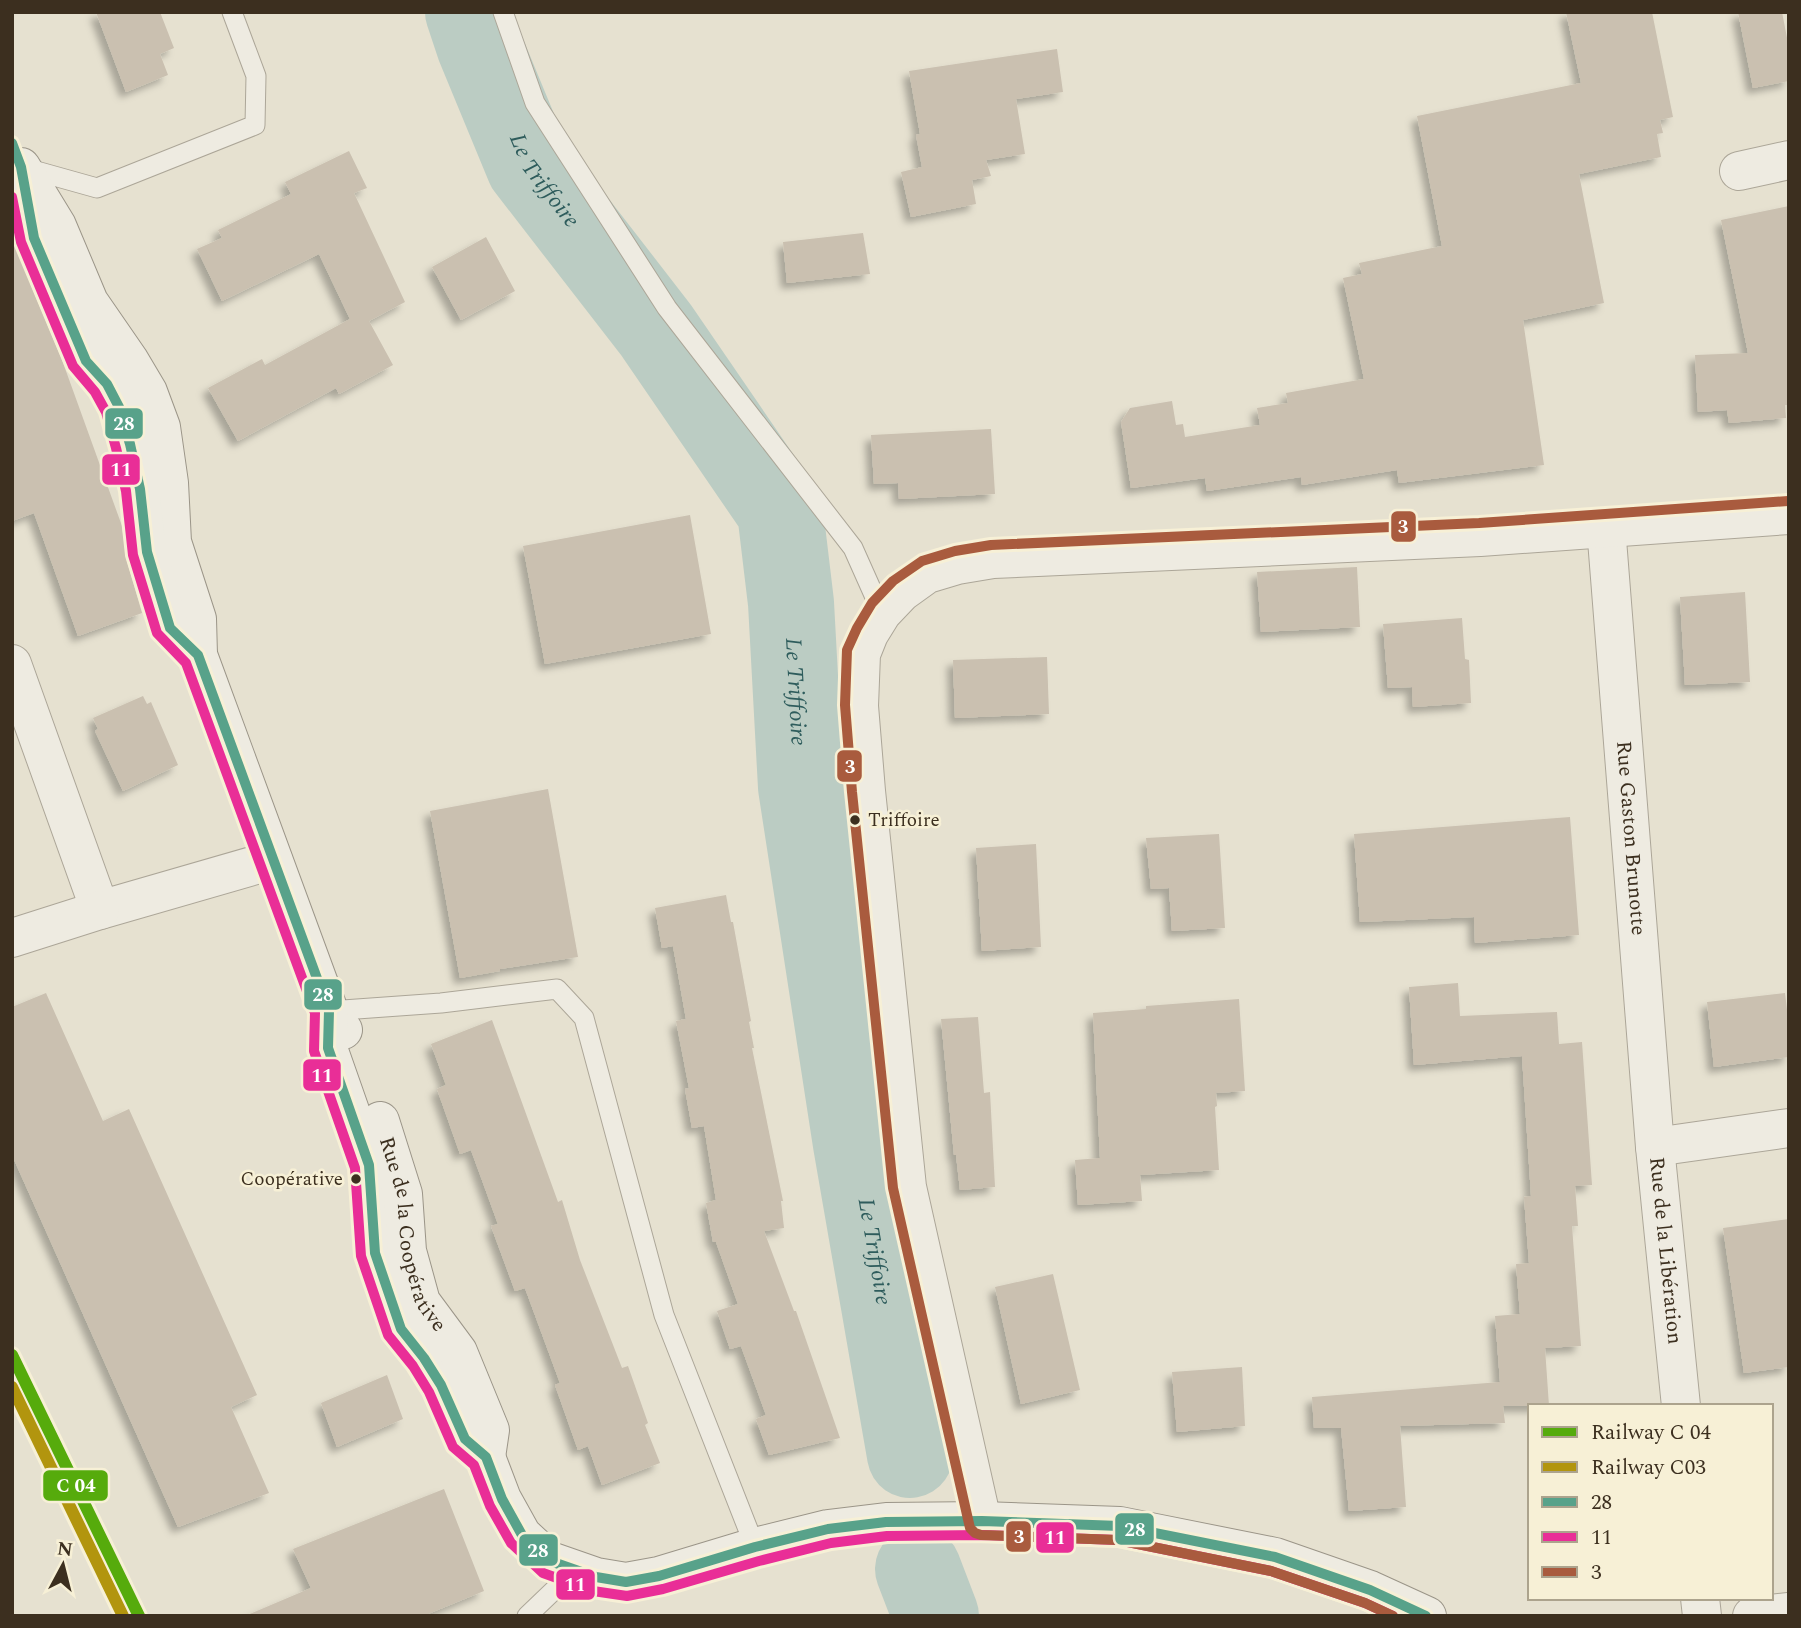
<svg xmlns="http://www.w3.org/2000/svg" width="1801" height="1628" font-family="Spectral,serif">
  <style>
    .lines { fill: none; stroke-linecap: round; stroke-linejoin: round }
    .river { stroke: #bbccc3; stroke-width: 86 }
    .building { fill: #cac0b0; filter: url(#shadow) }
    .lane-casing { stroke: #aca698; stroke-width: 21 }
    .street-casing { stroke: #aca698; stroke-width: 40 }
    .secondary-casing { stroke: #9b9588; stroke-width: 40 }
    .lane { stroke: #eeebe1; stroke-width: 19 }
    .street { stroke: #eeebe1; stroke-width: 38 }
    .secondary { stroke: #eeebe1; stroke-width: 38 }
    .bus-1-casing { stroke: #f7f0d6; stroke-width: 16 }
    .bus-2-casing { stroke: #f7f0d6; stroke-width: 16 }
    .bus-3-casing { stroke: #f7f0d6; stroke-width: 16 }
    .bus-1 { stroke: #58a28a; stroke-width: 10 }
    .bus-2 { stroke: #e92e97; stroke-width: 10 }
    .bus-3 { stroke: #a95b3e; stroke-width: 10 }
    .rail-1-casing { stroke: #f7f0d6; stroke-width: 18 }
    .rail-2-casing { stroke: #f7f0d6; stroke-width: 18 }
    .rail-1 { stroke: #56ab0c; stroke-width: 12 }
    .rail-2 { stroke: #b2950e; stroke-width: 12 }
    .bus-dot { fill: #3c2f1f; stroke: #f7f0d6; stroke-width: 2.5 }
    .labels { text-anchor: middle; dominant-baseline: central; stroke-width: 5; stroke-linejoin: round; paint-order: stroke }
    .bus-label { font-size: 19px; fill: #3c2f1f; stroke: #f7f0d6; text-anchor: start }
    .street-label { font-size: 21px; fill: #3c2f1f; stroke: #f7f0d6 }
    .water-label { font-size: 23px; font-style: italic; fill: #2e5c5c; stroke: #f7f0d6 }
    .line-badge { stroke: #f7f0d6; stroke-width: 2.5 }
    .badge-label { font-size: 19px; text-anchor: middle; font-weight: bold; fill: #fff }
  </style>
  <defs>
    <filter id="shadow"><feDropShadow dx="-6" dy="6" stdDeviation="3.5" flood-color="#0004"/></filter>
  </defs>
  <rect width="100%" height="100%" fill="#e6e1d0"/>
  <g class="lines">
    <!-- river -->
    <g class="river">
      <path id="s1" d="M 468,12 L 479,45 L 529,166 L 656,330 L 780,511 L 791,603 L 801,787 L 856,1144 L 910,1455"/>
      <path d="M 918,1569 L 936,1616"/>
    </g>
  </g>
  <!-- building -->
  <path class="building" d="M 96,12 L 160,12 L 174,48 L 160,54 L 168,75 L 126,92 Z
    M 1566,12 L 1652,12 L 1673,117 L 1660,120 L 1663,133 L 1657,134 L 1661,157 L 1579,174 L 1604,303 L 1523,320 L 1544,465 L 1399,483 L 1397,470 L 1302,485 L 1301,477 L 1207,491 L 1205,478 L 1131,488 L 1121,422 L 1130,408 L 1172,401 L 1176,425 L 1183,424 L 1185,437 L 1260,425 L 1257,408 L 1288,403 L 1286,393 L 1364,379 L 1343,278 L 1362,274 L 1359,263 L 1442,246 L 1417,116 L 1581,83 Z
    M 1738,12 L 1782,12 L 1789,48 L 1789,81 L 1753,88 Z
    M 1057,49 L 1063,92 L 1016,99 L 1025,154 L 986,160 L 991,176 L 972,180 L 976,204 L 911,217 L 901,172 L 922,167 L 916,135 L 920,134 L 909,71 Z
    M 349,151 L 367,188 L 354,193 L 405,302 L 369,321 L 393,365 L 339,394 L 336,388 L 238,441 L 208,388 L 262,359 L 265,365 L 350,319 L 319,254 L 222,301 L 197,249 L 222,238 L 218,230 L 291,194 L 285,182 Z
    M 1789,206 L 1789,405 L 1785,405 L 1786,418 L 1729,423 L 1727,410 L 1698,412 L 1695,355 L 1748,353 L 1721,220 Z
    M 863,233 L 870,274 L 787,283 L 783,242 Z
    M 12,237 L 17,237 L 29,270 L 30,283 L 62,360 L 122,526 L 126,558 L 142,613 L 78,636 L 34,513 L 12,521 Z
    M 486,237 L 515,291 L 461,320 L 432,267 Z
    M 991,429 L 995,494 L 899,499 L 898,483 L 874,484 L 871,435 Z
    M 690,515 L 711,634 L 545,664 L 523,546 Z
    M 1357,567 L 1360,627 L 1261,632 L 1257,572 Z
    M 1745,592 L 1750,682 L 1685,685 L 1680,597 Z
    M 1462,618 L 1465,659 L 1469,660 L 1471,703 L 1413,707 L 1412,687 L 1388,688 L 1383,624 Z
    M 1047,657 L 1049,714 L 955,718 L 953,660 Z
    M 143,696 L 147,704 L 151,702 L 178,765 L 123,791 L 95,731 L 98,729 L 93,718 Z
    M 548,789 L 578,957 L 500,969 L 500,971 L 460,978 L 430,811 Z
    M 1570,817 L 1579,935 L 1475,943 L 1474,917 L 1360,922 L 1354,834 Z
    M 1219,834 L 1225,928 L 1172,931 L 1169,888 L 1151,889 L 1146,838 Z
    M 1036,844 L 1041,947 L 982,951 L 976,848 Z
    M 726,895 L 731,922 L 733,922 L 751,1021 L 749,1022 L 754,1048 L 752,1048 L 783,1201 L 781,1201 L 784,1228 L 764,1231 L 794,1311 L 796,1311 L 840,1438 L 769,1455 L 756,1419 L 766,1415 L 741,1346 L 730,1349 L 717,1311 L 738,1304 L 716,1242 L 713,1242 L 706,1203 L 716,1200 L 704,1126 L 692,1128 L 685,1089 L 689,1088 L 676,1021 L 686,1019 L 673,946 L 662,948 L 655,908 Z
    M 1458,983 L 1460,1016 L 1557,1012 L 1559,1044 L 1582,1042 L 1592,1185 L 1575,1186 L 1578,1226 L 1572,1226 L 1581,1346 L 1545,1348 L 1549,1406 L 1503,1406 L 1505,1423 L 1400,1426 L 1406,1507 L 1349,1511 L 1341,1428 L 1314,1428 L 1312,1397 L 1500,1382 L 1495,1316 L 1520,1314 L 1516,1264 L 1529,1263 L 1524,1197 L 1531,1196 L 1522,1056 L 1414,1065 L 1409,987 Z
    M 46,993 L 103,1121 L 129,1109 L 257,1395 L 231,1407 L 269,1493 L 178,1527 L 12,1155 L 12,1007 Z
    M 1785,993 L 1789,1026 L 1789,1057 L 1714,1067 L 1707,1002 Z
    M 1239,999 L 1245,1091 L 1216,1093 L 1217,1106 L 1215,1107 L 1219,1170 L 1140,1175 L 1142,1201 L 1078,1205 L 1075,1160 L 1100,1158 L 1093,1013 L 1146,1009 L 1146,1006 Z
    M 978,1017 L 984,1093 L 990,1092 L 995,1187 L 960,1190 L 956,1155 L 954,1155 L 941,1019 Z
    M 492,1020 L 558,1202 L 562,1200 L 580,1260 L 622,1368 L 628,1366 L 648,1423 L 645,1425 L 660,1463 L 602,1485 L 588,1446 L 578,1450 L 555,1385 L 560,1383 L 525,1288 L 515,1291 L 491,1226 L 498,1224 L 471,1150 L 460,1154 L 437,1089 L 446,1085 L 431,1044 Z
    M 1789,1219 L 1789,1367 L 1744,1373 L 1723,1228 Z
    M 1053,1274 L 1080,1390 L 1021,1404 L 995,1287 Z
    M 1242,1367 L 1245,1426 L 1177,1432 L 1172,1372 Z
    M 387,1375 L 403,1419 L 337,1447 L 321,1403 Z
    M 444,1489 L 484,1591 L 423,1616 L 245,1616 L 311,1588 L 293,1549 Z"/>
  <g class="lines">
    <!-- lane casing -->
    <g class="lane-casing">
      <path id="lane" d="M 503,12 L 535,103 L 667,308 L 853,548 L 882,613
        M 22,167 L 97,188 L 255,125 L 256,76 L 232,12
        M 329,1011 L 441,1003 L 557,989 L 584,1018 L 664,1315 L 755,1547
        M 527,1616 L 574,1571"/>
    </g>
    <!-- street casing -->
    <g class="street-casing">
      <g id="street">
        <path d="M 1739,171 L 1789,160"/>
        <path id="s2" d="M 1606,527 L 1655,1147 L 1681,1406"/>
        <path d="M 12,664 L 100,910 L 273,860"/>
        <path d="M 12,938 L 100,910"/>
        <path d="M 1655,1147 L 1789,1128"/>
        <path d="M 982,1521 L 907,1187 L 866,791 L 859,706 L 861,654 L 869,634 L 882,613 L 902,592 L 927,574 L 957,565 L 993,559 L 1480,537 L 1789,515"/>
        <path d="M 1700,1598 L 1702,1616"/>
        <path d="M 1752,1616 L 1789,1612"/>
      </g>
    </g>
    <!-- secondary casing -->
    <g class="secondary-casing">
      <g id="secondary">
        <path d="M 21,167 L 57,226 L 89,302 L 129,360 L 148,392 L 161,427 L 169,483 L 172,542 L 197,619 L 198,655 L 329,1011 L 343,1030"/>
        <path d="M 50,275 L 86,361 L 107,384 L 119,407 L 130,444 L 140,489 L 147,552 L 170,628 L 198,655"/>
        <path d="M 329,1011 L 328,1048 L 369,1165 L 372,1222 L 375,1253 L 401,1329 L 424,1358 L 441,1385 L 465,1439 L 486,1457 L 502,1499 L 522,1535 L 550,1561 L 596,1577 L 626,1582 L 659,1576 L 755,1547 L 828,1529 L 886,1522 L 982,1521 L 1120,1526 L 1275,1557 L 1370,1590 L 1427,1616"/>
        <path id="s3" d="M 380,1121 L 403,1194 L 407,1251 L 421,1302 L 458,1352 L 490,1430 L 486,1457"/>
      </g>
    </g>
    <!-- lane -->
    <use href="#lane" class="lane"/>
    <!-- street -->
    <use href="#street" class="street"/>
    <!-- secondary -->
    <use href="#secondary" class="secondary"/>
    <!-- bus-1 casing -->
    <g class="bus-1-casing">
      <path id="bus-1" d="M 12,143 L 21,167 L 34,238 L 86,361 L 107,384 L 119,407 L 130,444 L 140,489 L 147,552 L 170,628 L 198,655 L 329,1011 L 328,1048 L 369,1165 L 375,1253 L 401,1329 L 424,1358 L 441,1385 L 465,1439 L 486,1457 L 502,1499 L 522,1535 L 550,1561 L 596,1577 L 626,1582 L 659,1576 L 755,1547 L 828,1529 L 886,1522 L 982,1521 L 1120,1526 L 1275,1557 L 1370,1590 L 1426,1616"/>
    </g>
    <!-- bus-2 casing -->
    <g class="bus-2-casing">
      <path id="bus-2" d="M 12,197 L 21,242 L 73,366 L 95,392 L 106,412 L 116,448 L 126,491 L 133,555 L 157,633 L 186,663 L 315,1013 L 314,1051 L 355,1168 L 361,1256 L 388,1335 L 413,1366 L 429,1392 L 453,1447 L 474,1465 L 490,1506 L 511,1543 L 543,1573 L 593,1591 L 627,1596 L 663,1589 L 759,1561 L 831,1543 L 887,1536 L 982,1535 L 1118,1540 L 1271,1571 L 1365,1603 L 1393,1616"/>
    </g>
    <!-- bus-3 casing -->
    <g class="bus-3-casing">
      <path id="bus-3" d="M 1393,1616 L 1365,1603 L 1271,1571 L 1118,1540 L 981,1535 L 975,1533 L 970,1528 L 893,1188 L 852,792 L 845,705 L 847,650 L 857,628 L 872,603 L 893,581 L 922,561 L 955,551 L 991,545 L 1479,523 L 1788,501"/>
    </g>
    <!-- bus-1 -->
    <use href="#bus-1" class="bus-1"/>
    <!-- bus-2 -->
    <use href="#bus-2" class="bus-2"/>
    <!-- bus-3 -->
    <use href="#bus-3" class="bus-3"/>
    <!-- rail-1 casing -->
    <g class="rail-1-casing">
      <path id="rail-1" d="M 12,1355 L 139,1616"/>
    </g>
    <!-- rail-2 casing -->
    <g class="rail-2-casing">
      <path id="rail-2" d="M 12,1387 L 123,1616"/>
    </g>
    <!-- rail-1 -->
    <use href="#rail-1" class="rail-1"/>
    <!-- rail-2 -->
    <use href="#rail-2" class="rail-2"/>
  </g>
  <!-- markers -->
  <g class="bus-dot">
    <circle cx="855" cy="820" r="6"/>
    <circle cx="356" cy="1179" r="6"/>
  </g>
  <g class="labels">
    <!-- bus labels -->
    <g class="bus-label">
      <text x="868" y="820">Triffoire</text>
      <text x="343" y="1179" text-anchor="end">Coopérative</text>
    </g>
    <!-- street labels -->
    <g class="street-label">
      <text stroke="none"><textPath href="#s2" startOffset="312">Rue Gaston Brunotte</textPath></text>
      <text stroke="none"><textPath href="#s3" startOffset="119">Rue de la Coopérative</textPath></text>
      <text stroke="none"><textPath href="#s2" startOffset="726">Rue de la Libération</textPath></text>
    </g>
    <!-- water labels -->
    <g class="water-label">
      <text stroke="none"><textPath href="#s1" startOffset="186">Le Triffoire</textPath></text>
      <text stroke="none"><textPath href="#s1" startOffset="774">Le Triffoire</textPath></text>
      <text stroke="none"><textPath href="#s1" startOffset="1340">Le Triffoire</textPath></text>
    </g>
  </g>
  <g class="line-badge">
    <rect x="104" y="407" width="40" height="33" rx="7" fill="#58a28a"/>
    <rect x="101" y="453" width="40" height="33" rx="7" fill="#e92e97"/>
    <rect x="1390" y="510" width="27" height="33" rx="7" fill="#a95b3e"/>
    <rect x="836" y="749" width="27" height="34" rx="7" fill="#a95b3e"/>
    <rect x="303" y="978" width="40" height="33" rx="7" fill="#58a28a"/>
    <rect x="302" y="1058" width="40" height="34" rx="7" fill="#e92e97"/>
    <rect x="42" y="1469" width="67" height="33" rx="7" fill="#56ab0c"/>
    <rect x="1114" y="1512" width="41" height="34" rx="7" fill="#58a28a"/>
    <rect x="1005" y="1520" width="27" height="33" rx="7" fill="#a95b3e"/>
    <rect x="1035" y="1521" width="40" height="33" rx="7" fill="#e92e97"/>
    <rect x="518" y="1533" width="41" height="34" rx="7" fill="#58a28a"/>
    <rect x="555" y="1568" width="41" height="33" rx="7" fill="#e92e97"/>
  </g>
  <g class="badge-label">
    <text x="124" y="430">28</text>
    <text x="121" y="476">11</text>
    <text x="1403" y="533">3</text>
    <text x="850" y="773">3</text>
    <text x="323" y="1001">28</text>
    <text x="322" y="1082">11</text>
    <text x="76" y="1492">C 04</text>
    <text x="1135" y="1536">28</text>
    <text x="1019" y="1543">3</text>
    <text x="1055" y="1544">11</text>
    <text x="538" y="1557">28</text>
    <text x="575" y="1591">11</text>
  </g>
  <!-- border -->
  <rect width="1801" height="1628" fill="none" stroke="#3c2f1f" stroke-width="28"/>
  <!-- legend -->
  <rect x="1528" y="1404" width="245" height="196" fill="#f7f0d6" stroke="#aca38d" stroke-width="2"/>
  <rect x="1542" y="1427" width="35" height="10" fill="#56ab0c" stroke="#aca38d" stroke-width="2"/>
  <text x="1591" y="1439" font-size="21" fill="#3c2f1f">Railway C 04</text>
  <rect x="1542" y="1462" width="35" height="10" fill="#b2950e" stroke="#aca38d" stroke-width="2"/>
  <text x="1591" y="1474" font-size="21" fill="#3c2f1f">Railway C03</text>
  <rect x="1542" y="1497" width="35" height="10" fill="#58a28a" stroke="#aca38d" stroke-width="2"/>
  <text x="1591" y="1509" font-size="21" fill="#3c2f1f">28</text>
  <rect x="1542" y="1532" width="35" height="10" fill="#e92e97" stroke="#aca38d" stroke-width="2"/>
  <text x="1591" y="1544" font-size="21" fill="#3c2f1f">11</text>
  <rect x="1542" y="1567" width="35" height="10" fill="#a95b3e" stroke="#aca38d" stroke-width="2"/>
  <text x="1591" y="1579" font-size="21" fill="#3c2f1f">3</text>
  <!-- north arrow -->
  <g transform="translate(63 1565) rotate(7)" stroke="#f7f0d6" stroke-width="5" paint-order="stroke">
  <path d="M0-5L12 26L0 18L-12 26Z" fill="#3c2f1f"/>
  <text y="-10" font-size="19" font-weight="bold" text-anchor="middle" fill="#3c2f1f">N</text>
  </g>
</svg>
